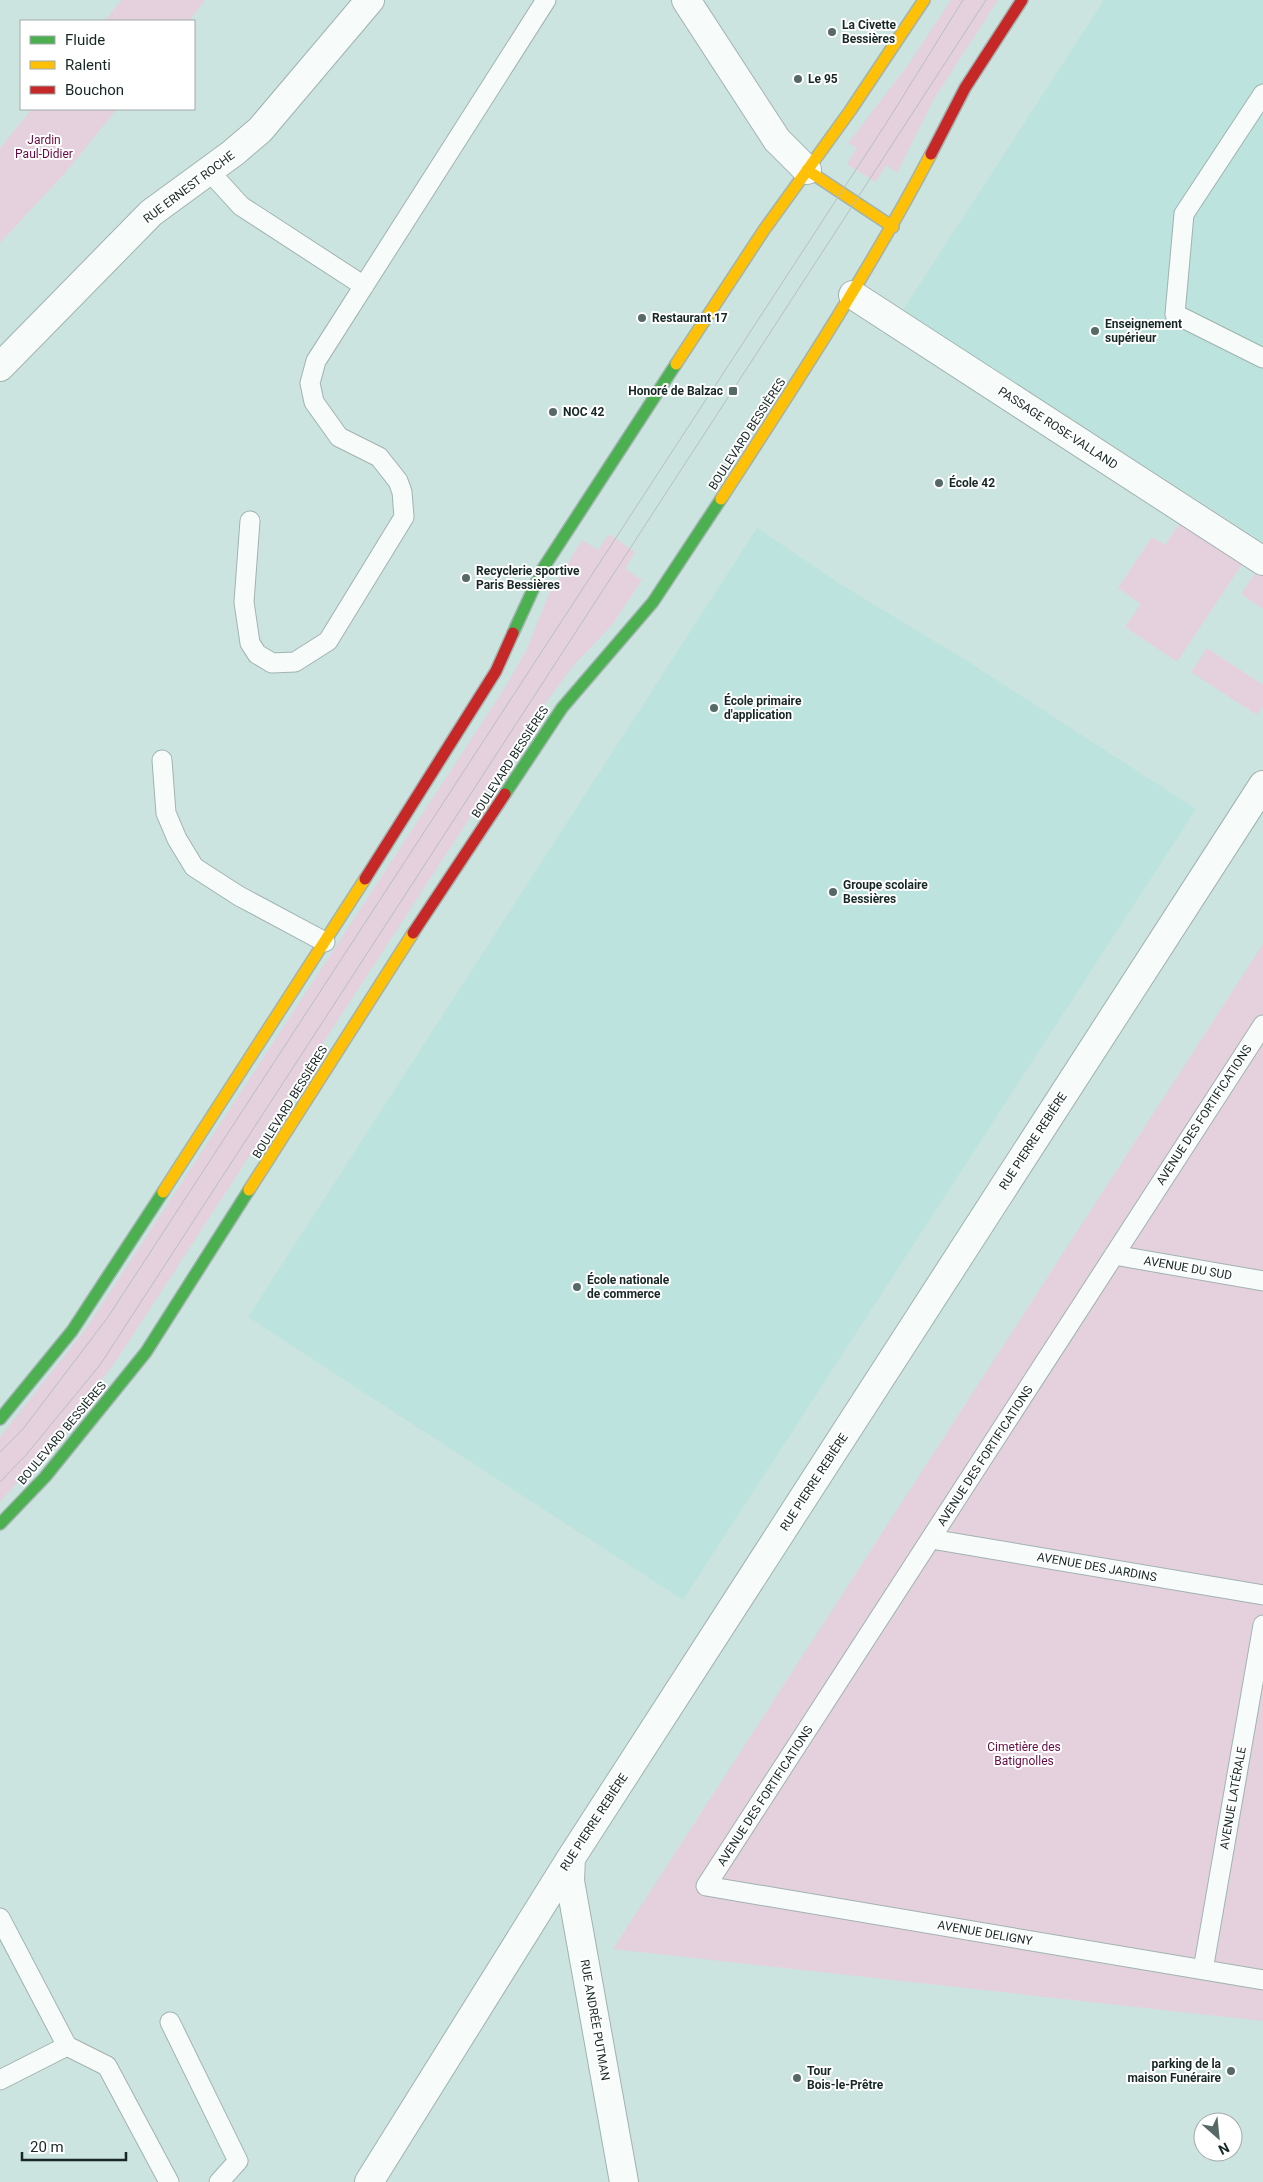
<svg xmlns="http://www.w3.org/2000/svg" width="1263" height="2182" font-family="Roboto,sans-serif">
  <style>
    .built { fill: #bce3dd }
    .green { fill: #e5d0dd }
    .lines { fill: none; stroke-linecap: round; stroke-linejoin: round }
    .lane-casing { stroke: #a0b3b0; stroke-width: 21 }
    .street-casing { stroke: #a0b3b0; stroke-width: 30 }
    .fast-casing { stroke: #a0b3b0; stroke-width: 14 }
    .slow-casing { stroke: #a0b3b0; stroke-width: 14 }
    .jam-casing { stroke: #a0b3b0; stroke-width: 14 }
    .lane { stroke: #f7fbfa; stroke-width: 19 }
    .street { stroke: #f7fbfa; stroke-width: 28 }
    .fast { stroke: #4caf50; stroke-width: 11 }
    .slow { stroke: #ffc107; stroke-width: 11 }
    .jam { stroke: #c62828; stroke-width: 11 }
    .tram { stroke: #b8bfbd; stroke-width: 1 }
    .poi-dot { fill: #566966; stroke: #fff; stroke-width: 2 }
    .labels { text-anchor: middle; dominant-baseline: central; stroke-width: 4; stroke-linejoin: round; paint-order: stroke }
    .poi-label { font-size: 12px; font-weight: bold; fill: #162725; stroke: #fff; text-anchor: start }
    .park-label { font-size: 12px; fill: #670a43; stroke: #fff }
    .street-label { font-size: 12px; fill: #162725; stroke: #fff }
  </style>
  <rect width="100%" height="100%" fill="#cce4e0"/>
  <!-- built -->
  <path class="built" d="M 1104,0 L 1263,0 L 1263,542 L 903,310 Z
    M 757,528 L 843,586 L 964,659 L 1196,809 L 683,1600 L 248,1317 Z"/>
  <!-- green -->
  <path class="green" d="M 122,0 L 205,0 L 189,21 L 104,21 Z
    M 951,0 L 998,0 L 934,99 L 897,173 L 887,165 L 875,182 L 847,164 L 857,148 L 848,143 L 908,65 Z
    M 32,109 L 117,109 L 65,173 L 0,243 L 0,148 Z
    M 1180,523 L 1243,563 L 1177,662 L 1125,627 L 1141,604 L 1118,588 L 1152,537 L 1165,545 Z
    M 609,534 L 635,552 L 625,569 L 642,580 L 612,625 L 574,665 L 540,710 L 116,1361 L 67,1427 L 0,1502 L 0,1437 L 88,1326 L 506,686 L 526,651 L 548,596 L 582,540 L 598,550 Z
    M 1257,571 L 1263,575 L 1263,609 L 1241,594 Z
    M 1207,648 L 1263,685 L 1263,706 L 1257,715 L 1191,672 Z
    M 1263,944 L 1263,2021 L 613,1949 Z"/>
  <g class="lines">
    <!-- lane casing -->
    <g class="lane-casing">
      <path id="lane" d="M 1263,94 L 1184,214 L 1175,314 L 1263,358
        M 209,171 L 241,206 L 364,286
        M 250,521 L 244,602 L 250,643 L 257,654 L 272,663 L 295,662 L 328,641 L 404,517 L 402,492 L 398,481 L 379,457 L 339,437 L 314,402 L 310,383 L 316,361 L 546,0
        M 162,760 L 166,813 L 177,839 L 194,867 L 239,896 L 325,942
        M 1263,1025 L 706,1886 L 1263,1980
        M 1114,1255 L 1263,1281
        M 931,1539 L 1263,1595
        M 0,1918 L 67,2046 L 0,2080
        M 1203,1970 L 1263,1625
        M 170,2022 L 238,2161 L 219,2182
        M 67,2046 L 107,2066 L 169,2182"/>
    </g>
    <!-- street casing -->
    <g class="street-casing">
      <path id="street" d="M 686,0 L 777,140 L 807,170
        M 853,295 L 1263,561
        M 0,367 L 151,213 L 233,153 L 260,130 L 370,0
        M 571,1858 L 570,1881 L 624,2182
        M 369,2182 L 571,1858 L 1263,785"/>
    </g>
    <!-- fast casing -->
    <g class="fast-casing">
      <path id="fast" d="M 513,633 L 542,570 L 676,364
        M 505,794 L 562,708 L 653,602 L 721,499
        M 0,1419 L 72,1331 L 163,1192
        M 0,1524 L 45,1477 L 146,1352 L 249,1190"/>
    </g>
    <!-- slow casing -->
    <g class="slow-casing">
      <path id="slow" d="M 807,170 L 893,227
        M 676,364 L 764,230 L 850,111 L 924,0
        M 721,499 C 794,386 868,274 931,154
        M 249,1190 L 413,933
        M 163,1192 L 365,879"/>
    </g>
    <!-- jam casing -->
    <g class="jam-casing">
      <path id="jam" d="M 931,154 L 965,88 L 1022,0
        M 365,879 L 496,671 L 513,633
        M 413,933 L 505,794"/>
    </g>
    <!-- lane -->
    <use href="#lane" class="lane"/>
    <!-- street -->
    <use href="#street" class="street"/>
    <!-- fast -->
    <use href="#fast" class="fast"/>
    <!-- slow -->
    <use href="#slow" class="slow"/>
    <!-- jam -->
    <use href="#jam" class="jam"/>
    <!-- tram -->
    <path class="tram" d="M 0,1452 L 23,1429 L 108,1317 L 887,122 L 963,0
      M 0,1482 L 26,1455 L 100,1365 L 986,0"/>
  </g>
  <!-- markers -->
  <g class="poi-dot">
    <circle cx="832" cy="32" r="5"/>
    <circle cx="798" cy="79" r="5"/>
    <circle cx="642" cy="318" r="5"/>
    <circle cx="1095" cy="331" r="5"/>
    <rect x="728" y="386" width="10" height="10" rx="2.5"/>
    <circle cx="553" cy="412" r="5"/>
    <circle cx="939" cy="483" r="5"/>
    <circle cx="466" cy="578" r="5"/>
    <circle cx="714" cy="708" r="5"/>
    <circle cx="833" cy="892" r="5"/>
    <circle cx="577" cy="1287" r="5"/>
    <circle cx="1231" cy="2071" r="5"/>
    <circle cx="797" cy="2078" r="5"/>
  </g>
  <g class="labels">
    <!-- poi labels -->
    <g class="poi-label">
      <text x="842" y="25">La Civette<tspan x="842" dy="14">Bessières</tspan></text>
      <text x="808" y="79">Le 95</text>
      <text x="652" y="318">Restaurant 17</text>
      <text x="1105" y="324">Enseignement<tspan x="1105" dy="14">supérieur</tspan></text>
      <text x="723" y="391" text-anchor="end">Honoré de Balzac</text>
      <text x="563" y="412">NOC 42</text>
      <text x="949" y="483">École 42</text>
      <text x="476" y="571">Recyclerie sportive<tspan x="476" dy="14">Paris Bessières</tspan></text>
      <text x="724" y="701">École primaire<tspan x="724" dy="14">d'application</tspan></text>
      <text x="843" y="885">Groupe scolaire<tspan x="843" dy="14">Bessières</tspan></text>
      <text x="587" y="1280">École nationale<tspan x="587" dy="14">de commerce</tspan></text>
      <text x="1221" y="2064" text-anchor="end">parking de la<tspan x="1221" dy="14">maison Funéraire</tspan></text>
      <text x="807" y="2071">Tour<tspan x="807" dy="14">Bois-le-Prêtre</tspan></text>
    </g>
    <!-- park labels -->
    <g class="park-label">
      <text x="44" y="140">Jardin<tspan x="44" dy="14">Paul-Didier</tspan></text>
      <text x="1024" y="1747">Cimetière des<tspan x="1024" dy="14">Batignolles</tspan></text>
    </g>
    <!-- street labels -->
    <g class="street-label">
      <text transform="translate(189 187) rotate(-37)">RUE ERNEST ROCHE</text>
      <text transform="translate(1058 428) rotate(33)">PASSAGE ROSE-VALLAND</text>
      <text transform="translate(747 434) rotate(-57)">BOULEVARD BESSIÈRES</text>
      <text transform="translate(510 762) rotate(-57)">BOULEVARD BESSIÈRES</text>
      <text transform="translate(290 1102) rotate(-58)">BOULEVARD BESSIÈRES</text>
      <text transform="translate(1204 1115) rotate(-57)">AVENUE DES FORTIFICATIONS</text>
      <text transform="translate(1033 1141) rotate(-57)">RUE PIERRE REBIÈRE</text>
      <text transform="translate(1188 1268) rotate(10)">AVENUE DU SUD</text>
      <text transform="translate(62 1433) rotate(-50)">BOULEVARD BESSIÈRES</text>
      <text transform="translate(985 1456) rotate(-57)">AVENUE DES FORTIFICATIONS</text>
      <text transform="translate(814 1482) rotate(-57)">RUE PIERRE REBIÈRE</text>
      <text transform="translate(1097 1567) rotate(10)">AVENUE DES JARDINS</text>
      <text transform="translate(765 1796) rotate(-57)">AVENUE DES FORTIFICATIONS</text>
      <text transform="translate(1233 1798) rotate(-80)">AVENUE LATÉRALE</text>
      <text transform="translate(594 1822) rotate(-57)">RUE PIERRE REBIÈRE</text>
      <text transform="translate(985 1933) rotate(10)">AVENUE DELIGNY</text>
      <text transform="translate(595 2020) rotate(80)">RUE ANDRÉE PUTMAN</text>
    </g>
  </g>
  <!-- legend -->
  <rect x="20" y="20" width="175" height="90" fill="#ffffff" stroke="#a2a9a8"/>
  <rect x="30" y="36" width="25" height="8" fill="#4caf50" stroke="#a2a9a8"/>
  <text x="65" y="45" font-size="15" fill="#162725">Fluide</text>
  <rect x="30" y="61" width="25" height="8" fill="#ffc107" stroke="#a2a9a8"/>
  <text x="65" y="70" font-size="15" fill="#162725">Ralenti</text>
  <rect x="30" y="86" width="25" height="8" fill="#c62828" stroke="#a2a9a8"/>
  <text x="65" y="95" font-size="15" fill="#162725">Bouchon</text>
  <!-- north arrow -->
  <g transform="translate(1218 2137) rotate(153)"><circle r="24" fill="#ffffff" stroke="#a2a9a8"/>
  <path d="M0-4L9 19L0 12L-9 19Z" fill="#566966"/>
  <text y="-8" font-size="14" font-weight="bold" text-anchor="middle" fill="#162725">N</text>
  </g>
  <!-- scale -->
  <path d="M22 2152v8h104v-8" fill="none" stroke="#162725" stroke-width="2.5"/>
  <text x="30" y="2152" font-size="15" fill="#162725" stroke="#ffffff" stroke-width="4" paint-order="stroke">20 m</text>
</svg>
